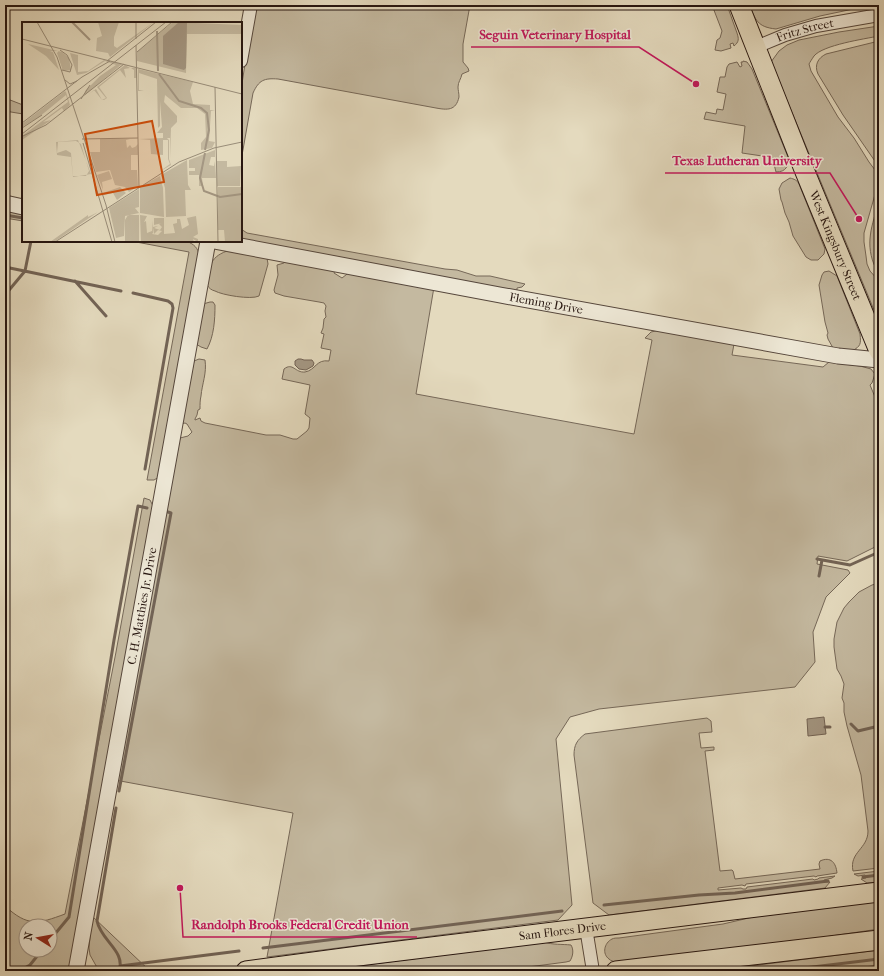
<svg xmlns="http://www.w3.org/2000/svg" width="884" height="976" font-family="'IM FELL French Canon',serif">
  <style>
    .green { fill: #c4b9a0; stroke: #766858; fill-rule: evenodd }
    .water { fill: #a49783; stroke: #726355 }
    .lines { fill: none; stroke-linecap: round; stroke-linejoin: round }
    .stream { stroke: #726355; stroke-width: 3 }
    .minor-casing { stroke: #56473c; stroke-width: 14 }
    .tertiary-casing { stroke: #56473c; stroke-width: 17 }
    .primary-casing { stroke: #271610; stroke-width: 21 }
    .minor { stroke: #ede7d5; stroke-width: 12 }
    .tertiary { stroke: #ede7d5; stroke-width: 15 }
    .primary { stroke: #e4dabe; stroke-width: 19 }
    .labels { text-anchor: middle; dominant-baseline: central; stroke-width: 3; stroke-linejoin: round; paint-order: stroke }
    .street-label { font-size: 12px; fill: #271610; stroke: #ede7d5 }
    .inset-river { fill: none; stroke: #a49783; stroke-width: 2 }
    .inset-road { fill: none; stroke: #988c78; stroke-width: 1 }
    .view { fill: #cb4f0d; fill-opacity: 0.15; stroke: #cb4f0d; stroke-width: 2 }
    .inset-edge { fill: none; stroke: #271610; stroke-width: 2 }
    .leader { fill: none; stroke: #c2185b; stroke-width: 1.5 }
    .callout-dot { fill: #c2185b; stroke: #ede7d5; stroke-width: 1.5 }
    .callout-label { font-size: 13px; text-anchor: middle; font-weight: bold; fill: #c2185b; stroke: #ede7d5; stroke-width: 3; stroke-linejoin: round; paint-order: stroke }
  </style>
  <rect width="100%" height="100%" fill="#e4dabe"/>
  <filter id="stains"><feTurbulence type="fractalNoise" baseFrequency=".005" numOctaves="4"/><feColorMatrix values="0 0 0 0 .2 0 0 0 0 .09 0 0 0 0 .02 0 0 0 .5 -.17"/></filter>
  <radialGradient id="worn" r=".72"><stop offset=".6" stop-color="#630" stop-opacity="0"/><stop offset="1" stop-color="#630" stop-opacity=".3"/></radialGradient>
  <!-- green -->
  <path class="green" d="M 257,5 L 470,5 L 463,44 L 463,62 L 468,68 L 469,71 L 462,74 C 461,79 458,82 458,87 C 458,90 459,93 459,97 C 456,111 447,110 436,108 L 278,79 C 264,78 259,80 253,93 L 241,161 L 241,90 L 251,25 Z
    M 712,5 L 727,5 L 737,33 C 739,39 739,42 734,46 L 733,43 L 730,44 L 731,48 L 721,51 L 715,50 L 717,40 L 720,38 L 722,31 Z
    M 749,5 L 879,5 L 879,6 L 858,8 L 820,16 L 776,29 C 757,27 756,20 749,5 Z
    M 879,26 L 879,36 C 864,39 823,45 814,56 C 812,59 810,62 809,64 L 811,71 L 838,117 L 854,138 L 869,162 L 878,174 L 879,179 L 878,184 L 864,233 L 864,242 L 866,256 L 867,264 L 870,271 L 878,280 L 879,283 L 879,322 L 771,62 L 779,51 L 787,45 L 799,40 L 839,32 Z
    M 879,41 L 879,167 L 843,115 L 818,74 C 814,65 818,58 826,54 Z
    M 743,61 L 747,62 L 752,69 L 788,157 C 789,166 786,172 776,172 L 774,164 L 772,164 L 769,157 L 742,153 L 745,126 L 704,119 L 706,112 L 716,114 L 717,109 L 723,110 L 726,94 L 717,92 L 720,77 L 725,77 L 727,67 L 729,64 L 737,62 L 740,67 L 742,66 L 741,62 L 743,62 Z
    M 5,98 L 23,105 L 23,114 L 5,111 Z
    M 790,178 C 794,179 797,180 799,184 L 825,249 L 824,254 L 818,260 L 811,260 L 806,257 L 793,236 L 789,222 L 785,213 L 782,202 L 781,200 L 779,189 L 782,183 Z
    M 879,201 L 879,269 L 876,269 C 864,244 872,226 879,201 Z
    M 5,208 L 23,211 L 23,221 L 5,218 Z
    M 241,229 L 247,233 L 445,269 L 457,270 L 476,276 L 490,276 L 525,284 L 522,287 L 517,288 L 517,292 L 241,240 Z
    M 131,241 L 186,241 C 194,244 198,248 199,255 L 159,477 L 154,480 L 147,480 L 189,252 Z
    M 227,251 L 230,251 L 267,258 L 268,264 L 259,296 C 251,300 222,295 215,291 C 211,290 209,288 207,285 C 210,268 208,258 227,251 Z
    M 286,260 L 336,268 L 334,273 L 342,278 L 351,271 L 434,287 L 416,394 L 634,434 L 652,340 L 645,338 L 651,332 L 660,330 L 734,344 L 732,355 L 823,367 L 829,362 L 860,366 L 871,369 L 875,374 L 872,383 L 870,385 L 875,397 L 879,395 L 879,545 L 847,561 L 818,556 L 817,564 L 848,570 L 850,573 L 826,597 L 813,632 L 815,662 L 795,687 L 599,709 L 570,717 L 556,739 L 572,905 L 558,920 L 267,957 L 293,813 L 115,780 L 180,438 L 188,436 L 192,432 L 187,424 L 185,423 L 181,424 L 194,361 L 199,359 L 205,360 C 207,373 202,384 201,396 C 200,400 200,404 200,409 L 198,410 L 197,415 L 195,419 L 195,420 L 200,418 L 201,421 L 205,423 L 266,435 L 280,435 L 293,439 L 297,439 L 307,431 L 309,428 L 310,418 L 305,414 L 310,385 L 282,379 L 284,369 C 293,362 295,373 305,372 C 316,370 316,359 329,361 L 331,350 L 321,348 L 324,334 L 321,333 L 323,328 L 324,319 L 326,317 L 325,311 L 326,306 L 324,303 L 319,302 L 284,296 L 275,293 L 274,290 L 278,275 L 277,265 L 284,263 Z
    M 829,271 L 837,276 L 860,334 C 861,344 861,346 852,351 L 833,348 L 828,339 L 827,335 L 828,333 L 825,322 L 819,285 L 822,275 L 824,272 Z
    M 210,302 L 213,302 L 215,305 C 215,320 214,336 207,349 L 201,347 L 196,344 L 203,304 Z
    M 144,498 L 150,500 L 153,506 L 70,971 L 5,971 L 5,906 C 28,927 38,924 65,914 L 116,652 ZM 26,926 L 50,926 L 50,950 L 26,950 Z
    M 879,583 L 879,868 L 853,871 C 849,852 868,849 868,831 L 861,775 L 847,726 L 844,712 L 844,703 L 842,698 L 844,684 L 841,676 L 837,669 L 834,647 L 834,639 L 837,622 L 844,608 L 849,602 L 859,592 L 872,585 Z
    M 707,718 L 711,721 L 712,732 L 699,733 L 701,748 L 714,747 L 714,750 L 705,751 L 720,871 L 732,870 L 733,871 L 735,879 L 820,869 L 819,864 L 820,861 C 831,856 836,863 837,873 L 817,876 L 816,877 L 814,876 L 746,884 L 745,886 L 742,885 L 718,888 L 718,890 L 741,888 L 743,889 L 746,889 L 747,887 L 813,879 L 814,880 L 818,879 L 819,878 L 835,876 L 832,878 L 824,880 L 824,882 L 830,882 L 825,888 L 609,915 L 593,903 L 574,755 C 574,745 577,740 585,734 Z
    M 879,871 L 879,882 L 867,883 L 861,879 L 866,878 L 865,875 L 858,876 L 854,874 Z
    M 879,901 L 879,929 L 797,941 L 615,962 C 613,961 611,961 609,959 C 602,954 604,943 612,939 C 614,938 616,938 619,938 L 723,924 L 753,917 Z
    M 92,916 L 150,971 L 120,971 L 120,970 L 115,969 L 114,971 L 99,971 L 90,955 L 89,948 Z
    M 544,942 C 553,945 562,944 571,945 C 574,950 573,956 570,961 L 566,962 L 498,971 L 319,971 Z
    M 879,950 L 879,965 L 836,971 L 710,971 Z"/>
  <!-- water -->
  <path class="water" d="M 298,359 L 301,359 L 304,360 L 312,360 L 314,363 L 313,366 L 306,370 L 299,369 L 295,365 L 295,361 Z
    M 824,717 L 826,734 L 808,736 L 807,719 Z"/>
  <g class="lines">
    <!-- stream -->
    <path class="stream" d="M 5,215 L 23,218
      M 5,267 L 121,291
      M 75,281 L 106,316
      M 133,293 L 168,301 L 172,304 L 173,308 L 145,469
      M 5,295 L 25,271 L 31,241
      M 817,559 L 850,565 L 879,552
      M 819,576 L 822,560
      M 851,724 L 858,731 L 879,726
      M 825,727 L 830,727
      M 119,791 L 171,513 L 168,512
      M 116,808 L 97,921 C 101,941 126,951 119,971
      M 863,877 L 879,875
      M 604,905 L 699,895 L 735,893 L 828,881
      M 50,940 L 69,917 L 114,640 L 138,506 L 147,508
      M 263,948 L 562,911
      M 120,966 L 239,951
      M 19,971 L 30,965 L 42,950
      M 787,971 L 796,969 L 879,959"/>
    <!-- minor casing -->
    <g class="minor-casing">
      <g id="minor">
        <path id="s1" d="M 756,47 L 785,35 L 816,26 L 879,15"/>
        <path d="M 241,61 L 251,5"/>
        <path d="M 586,928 L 593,971"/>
      </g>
    </g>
    <!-- tertiary casing -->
    <g class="tertiary-casing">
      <g id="tertiary">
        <path d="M 5,203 L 23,207"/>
        <path id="s2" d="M 214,241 L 500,295 L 838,356 L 879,360"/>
        <path id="s3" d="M 76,971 L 208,241"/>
      </g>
    </g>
    <!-- primary casing -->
    <g class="primary-casing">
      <g id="primary">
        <path id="s4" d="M 739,5 L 803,167 L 879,351"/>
        <path id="s5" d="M 246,971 L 366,955 L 879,892"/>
        <path d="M 616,971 L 829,946 L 879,940"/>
      </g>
    </g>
    <!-- minor -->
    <use href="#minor" class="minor"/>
    <!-- tertiary -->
    <use href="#tertiary" class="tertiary"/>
    <!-- primary -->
    <use href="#primary" class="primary"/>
  </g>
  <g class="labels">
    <!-- street labels -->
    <g class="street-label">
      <text stroke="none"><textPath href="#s1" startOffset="52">Fritz Street</textPath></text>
      <text stroke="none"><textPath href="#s4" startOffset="259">West Kingsbury Street</textPath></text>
      <text stroke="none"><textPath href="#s2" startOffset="338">Fleming Drive</textPath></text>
      <text stroke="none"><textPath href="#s3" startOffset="371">C. H. Matthies Jr. Drive</textPath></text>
      <text stroke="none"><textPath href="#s5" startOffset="319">Sam Flores Drive</textPath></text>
    </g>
  </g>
  <!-- overview -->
  <g transform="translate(22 22)">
    <rect width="220" height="220" fill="#e4dabe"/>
    <path d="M 76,0 L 97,0 L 92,15 L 92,24 L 95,26 L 132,0 L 88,35 L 86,31 L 74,29 L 75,16 L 80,14 ZM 151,0 L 220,3 L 220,12 L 165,12 L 164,51 L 115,39 L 115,30 ZM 6,22 L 40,30 L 47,36 L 49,48 L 41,49 L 35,31 L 37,29 L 28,29 L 31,30 L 37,48 L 24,34 ZM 48,31 L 56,33 L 56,50 L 66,49 L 82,38 L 100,42 L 63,73 L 63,69 L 78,54 L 94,43 L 83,39 L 64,51 L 55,53 ZM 103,43 L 108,46 L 102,47 L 104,56 L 112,56 L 112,48 L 109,46 L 115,46 L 115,115 L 115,56 L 104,56 L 98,48 L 77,65 L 85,76 L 82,78 L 80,78 L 72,68 L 67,72 L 74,67 L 80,78 L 84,76 L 75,65 ZM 116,47 L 171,60 L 168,69 L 171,82 L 188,83 L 188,88 L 193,88 L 189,89 L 187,119 L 193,120 L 190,126 L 179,128 L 179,121 L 184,115 L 183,92 L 175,86 L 159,86 L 143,73 L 142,80 L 155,94 L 155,100 L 149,106 L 148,137 L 148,116 L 145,116 L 147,118 L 147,137 L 149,143 L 137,150 L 148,142 L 146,137 L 146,118 L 141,118 L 141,133 L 129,132 L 128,118 L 117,117 L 141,116 L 141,111 L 135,111 L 140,105 L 138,79 L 138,104 L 136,106 L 135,57 L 117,51 L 117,68 L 122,69 L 116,69 ZM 43,69 L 44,70 L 48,83 L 42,89 L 40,86 L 21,100 L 29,98 L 0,118 L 0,114 L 46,80 L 44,73 L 17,95 L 0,105 L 0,102 ZM 78,117 L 108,117 L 104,118 L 105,126 L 108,123 L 110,126 L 113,125 L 116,122 L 116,133 L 109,133 L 109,148 L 115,148 L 116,164 L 107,170 L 103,165 L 93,163 L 88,148 L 74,150 L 68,130 L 78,130 ZM 56,118 L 69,152 L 51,155 L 49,135 L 35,133 L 34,120 ZM 54,119 L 59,122 L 67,149 L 64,154 L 51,154 L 49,131 L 44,128 L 35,131 L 36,120 ZM 193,128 L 193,135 L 189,135 L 187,143 L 192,144 L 193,139 L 194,156 L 180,156 L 181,164 L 177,164 L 177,153 L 167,153 L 167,149 L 173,149 L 173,146 L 167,146 L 167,138 ZM 165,138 L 166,163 L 169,168 L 163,168 L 164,194 L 144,195 L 143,166 L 139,153 ZM 195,139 L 205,139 L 205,145 L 219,144 L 218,164 L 195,164 ZM 87,149 L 90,157 L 80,160 L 81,168 L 75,153 ZM 138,154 L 141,166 L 142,195 L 118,191 L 118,165 ZM 98,165 L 104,171 L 95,178 L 91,171 L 82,173 L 81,171 ZM 196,165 L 220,165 L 220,220 L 203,220 L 202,208 L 196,208 ZM 117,167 L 117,185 L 113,186 L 117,191 L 103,194 L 102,214 L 94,216 L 87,186 ZM 76,190 L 32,220 L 28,220 L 66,193 L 66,195 ZM 106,193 L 117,193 L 117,220 L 103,220 L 103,198 ZM 118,193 L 125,194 L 122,200 L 124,199 L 125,211 L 130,209 L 130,198 L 131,211 L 130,212 L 136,213 L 140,209 L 136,208 L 132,212 L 131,205 L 136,204 L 132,206 L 138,208 L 140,205 L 137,202 L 140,201 L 132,203 L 132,196 L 142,196 L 142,212 L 153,211 L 151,202 L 155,201 L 155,197 L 158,197 L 160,207 L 167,203 L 165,196 L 174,194 L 176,212 L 171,215 L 176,217 L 176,220 L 171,217 L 172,220 L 119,220 Z" fill="#c4b9a0" fill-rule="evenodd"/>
    <path d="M 157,0 L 165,0 L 164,46 L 162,48 L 141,42 L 141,14 Z" fill="#a49783"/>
    <path class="inset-river" d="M 50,0 L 68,18M 135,9 L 136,49M 137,52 L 157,79 L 179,86 L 185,91 L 187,108 L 183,128M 183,131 L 178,156 L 182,169 L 198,175 L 220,172"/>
    <path class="inset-road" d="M 15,0 L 35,35 L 84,183 L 93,220M 114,0 L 114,17M 0,17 L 220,72M 114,23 L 117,165M 38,28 L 45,33 L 50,43 L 48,50 L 40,48M 115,30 L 150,0M 85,39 L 134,0M 60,55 L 88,39M 43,58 L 48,62 L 55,59M 193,65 L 196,220M 59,77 L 68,63M 0,101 L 60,55M 24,103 L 102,42M 0,106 L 20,93M 0,112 L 144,0M 1,114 L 24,103M 60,117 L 116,116M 61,121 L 90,220M 33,220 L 157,140 L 192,126 L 220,120"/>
    <path class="view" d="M 130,99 L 142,160 L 75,173 L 63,112 Z"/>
    <rect width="220" height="220" class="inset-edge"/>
  </g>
  <!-- callouts -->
  <path class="leader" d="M696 84L639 47H471M859 219L830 173H665M180 888L183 937H417"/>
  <g class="callout-dot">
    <circle cx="696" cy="84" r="4"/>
    <circle cx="859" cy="219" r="4"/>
    <circle cx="180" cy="888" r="4"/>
  </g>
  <g class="callout-label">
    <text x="555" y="39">Seguin Veterinary Hospital</text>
    <text x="747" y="165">Texas Lutheran University</text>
    <text x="300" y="929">Randolph Brooks Federal Credit Union</text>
  </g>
  <!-- margin -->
  <rect width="884" height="976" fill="none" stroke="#e4dabe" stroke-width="20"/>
  <rect x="6" y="6" width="872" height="964" fill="none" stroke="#271610" stroke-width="2"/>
  <rect x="10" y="10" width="864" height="956" fill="none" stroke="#271610"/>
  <!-- north arrow -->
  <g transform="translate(38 938) rotate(281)"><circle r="19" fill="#ede7d5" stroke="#9e9386"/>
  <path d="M0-3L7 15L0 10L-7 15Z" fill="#8f2418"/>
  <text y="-6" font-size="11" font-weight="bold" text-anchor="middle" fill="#271610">N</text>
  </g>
  <rect width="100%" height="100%" filter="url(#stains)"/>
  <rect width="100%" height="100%" fill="url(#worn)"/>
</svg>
